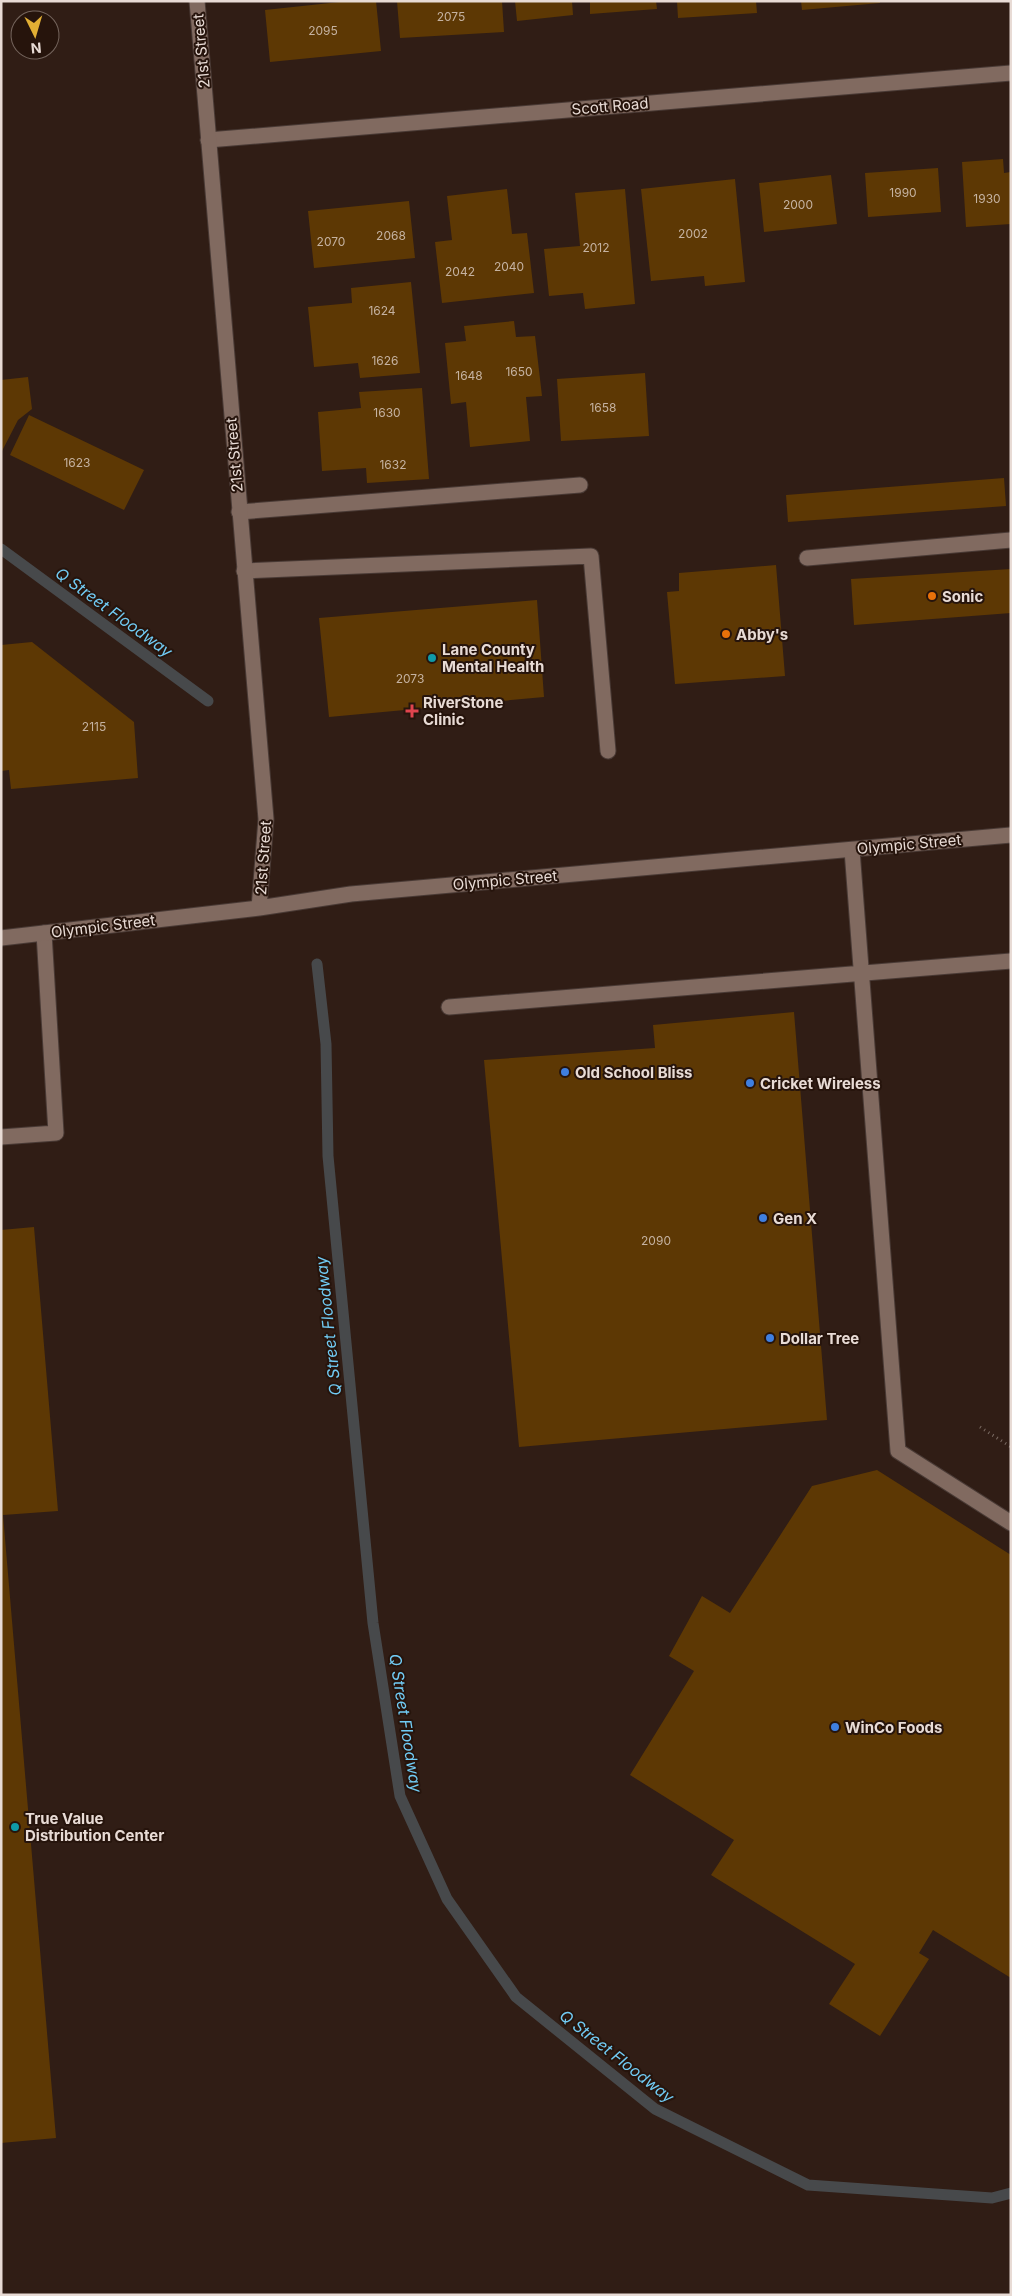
<svg xmlns="http://www.w3.org/2000/svg" width="1012" height="2296" font-family="Inter,sans-serif">
  <style>
    .lines { fill: none; stroke-linecap: round; stroke-linejoin: round }
    .stream { stroke: #47494b; stroke-width: 11 }
    .building { fill: #5d3804 }
    .lane-casing { stroke: #493a35; stroke-width: 17 }
    .street-casing { stroke: #493a35; stroke-width: 17 }
    .secondary-casing { stroke: #493a35; stroke-width: 17 }
    .path { stroke: #7b6b63; stroke-width: 3; stroke-dasharray: 1 4; stroke-linecap: butt }
    .lane { stroke: #816a60; stroke-width: 15 }
    .street { stroke: #816a60; stroke-width: 15 }
    .secondary { stroke: #816a60; stroke-width: 15 }
    .food-dot { fill: #e8710a; stroke: #26140c; stroke-width: 2 }
    .culture-dot { fill: #0f9aa8; stroke: #26140c; stroke-width: 2 }
    .health-dot { fill: #e0444e; stroke: #26140c; stroke-width: 2 }
    .shop-dot { fill: #3f7fe0; stroke: #26140c; stroke-width: 2 }
    .labels { text-anchor: middle; dominant-baseline: central; stroke-width: 4; stroke-linejoin: round; paint-order: stroke }
    .number-label { font-size: 12px; fill: #c5b2a1 }
    .street-label { font-size: 15px; fill: #e8dbd5; stroke: #26140c }
    .poi-label { font-size: 15px; font-weight: bold; fill: #e8dbd5; stroke: #26140c; text-anchor: start }
    .water-label { font-size: 16px; font-style: italic; fill: #71cbf4; stroke: #26140c }
  </style>
  <rect width="100%" height="100%" fill="#301d15"/>
  <g class="lines">
    <!-- stream -->
    <path class="stream" d="M 1,549 L 208,701
      M 317,964 L 326,1044 L 328,1156 L 373,1623 L 400,1796 L 447,1899 L 516,1997 L 655,2109 L 808,2185 L 992,2198 L 1011,2193"/>
  </g>
  <!-- building -->
  <path class="building" d="M 349,1 L 376,1 L 381,51 L 270,62 L 265,10 Z
    M 397,1 L 502,1 L 504,32 L 400,38 Z
    M 515,1 L 572,1 L 573,15 L 517,21 Z
    M 590,1 L 656,1 L 657,9 L 590,14 Z
    M 677,1 L 756,1 L 757,13 L 678,18 Z
    M 801,1 L 880,1 L 880,3 L 802,10 Z
    M 1003,159 L 1004,173 L 1011,172 L 1011,224 L 966,227 L 962,162 Z
    M 938,168 L 941,212 L 868,217 L 865,173 Z
    M 831,175 L 837,224 L 764,232 L 759,183 Z
    M 735,179 L 745,282 L 705,286 L 704,276 L 651,281 L 641,189 Z
    M 507,189 L 512,234 L 527,233 L 534,293 L 442,303 L 435,242 L 452,240 L 447,196 Z
    M 625,189 L 635,304 L 585,309 L 583,293 L 549,296 L 544,249 L 580,246 L 575,193 Z
    M 409,201 L 415,258 L 314,268 L 308,211 Z
    M 411,282 L 420,373 L 360,378 L 358,363 L 314,367 L 308,307 L 352,303 L 351,288 Z
    M 514,321 L 516,337 L 535,336 L 542,396 L 526,397 L 530,441 L 470,447 L 466,402 L 451,404 L 445,343 L 466,341 L 464,326 Z
    M 645,373 L 649,436 L 561,441 L 557,379 Z
    M 28,377 L 32,409 L 18,420 L 1,453 L 1,380 Z
    M 422,388 L 429,479 L 367,483 L 366,468 L 322,471 L 318,412 L 361,408 L 359,392 Z
    M 29,415 L 144,470 L 124,510 L 10,455 Z
    M 1004,478 L 1006,506 L 788,522 L 786,495 Z
    M 776,565 L 785,676 L 675,684 L 667,592 L 679,591 L 679,573 Z
    M 1011,569 L 1011,613 L 854,625 L 851,579 Z
    M 537,600 L 544,697 L 329,717 L 319,618 Z
    M 32,642 L 134,722 L 138,778 L 11,789 L 9,770 L 1,771 L 1,645 Z
    M 794,1012 L 827,1420 L 519,1447 L 484,1060 L 655,1048 L 653,1025 Z
    M 34,1227 L 58,1511 L 3,1515 L 56,2138 L 1,2143 L 1,1230 Z
    M 877,1470 L 1011,1555 L 1011,1978 L 933,1930 L 919,1953 L 929,1959 L 880,2036 L 829,2004 L 855,1964 L 711,1875 L 734,1840 L 630,1775 L 694,1671 L 669,1656 L 702,1596 L 730,1613 L 812,1486 Z"/>
  <g class="lines">
    <!-- lane casing -->
    <g class="lane-casing">
      <path id="lane" d="M 239,512 L 580,485
        M 807,558 L 1011,540
        M 244,571 L 591,556 L 608,751
        M 852,850 L 898,1451 L 1011,1523
        M 449,1007 L 1011,961
        M 1,1137 L 56,1133 L 44,933"/>
    </g>
    <!-- street casing -->
    <g class="street-casing">
      <path id="street" d="M 208,140 L 1011,73"/>
    </g>
    <!-- secondary casing -->
    <g class="secondary-casing">
      <path id="secondary" d="M 197,1 L 266,819 L 259,908
        M 1,938 L 259,908 L 351,894 L 1011,835"/>
    </g>
    <!-- path -->
    <path class="path" d="M 980,1427 L 1011,1447"/>
    <!-- lane -->
    <use href="#lane" class="lane"/>
    <!-- street -->
    <use href="#street" class="street"/>
    <!-- secondary -->
    <use href="#secondary" class="secondary"/>
  </g>
  <!-- markers -->
  <g class="food-dot">
    <circle cx="932" cy="596" r="5"/>
    <circle cx="726" cy="634" r="5"/>
  </g>
  <g class="culture-dot">
    <circle cx="432" cy="658" r="5"/>
    <circle cx="15" cy="1827" r="5"/>
  </g>
  <path class="health-dot" d="M409.5 703.5h5v5h5v5h-5v5h-5v-5h-5v-5h5z"/>
  <g class="shop-dot">
    <circle cx="565" cy="1072" r="5"/>
    <circle cx="750" cy="1083" r="5"/>
    <circle cx="763" cy="1218" r="5"/>
    <circle cx="770" cy="1338" r="5"/>
    <circle cx="835" cy="1727" r="5"/>
  </g>
  <g class="labels">
    <!-- number labels -->
    <g class="number-label">
      <text x="451" y="16">2075</text>
      <text x="323" y="30">2095</text>
      <text x="903" y="192">1990</text>
      <text x="987" y="198">1930</text>
      <text x="798" y="204">2000</text>
      <text x="693" y="233">2002</text>
      <text x="391" y="235">2068</text>
      <text x="331" y="241">2070</text>
      <text x="596" y="247">2012</text>
      <text x="509" y="266">2040</text>
      <text x="460" y="271">2042</text>
      <text x="382" y="310">1624</text>
      <text x="385" y="360">1626</text>
      <text x="519" y="371">1650</text>
      <text x="469" y="375">1648</text>
      <text x="603" y="407">1658</text>
      <text x="387" y="412">1630</text>
      <text x="77" y="462">1623</text>
      <text x="393" y="464">1632</text>
      <text x="410" y="678">2073</text>
      <text x="94" y="726">2115</text>
      <text x="656" y="1240">2090</text>
    </g>
    <!-- street labels -->
    <g class="street-label">
      <text transform="translate(201 51) rotate(-95)">21st Street</text>
      <text transform="translate(610 106) rotate(-5)">Scott Road</text>
      <text transform="translate(234 455) rotate(-95)">21st Street</text>
      <text transform="translate(909 844) rotate(-5)">Olympic Street</text>
      <text transform="translate(263 858) rotate(-86)">21st Street</text>
      <text transform="translate(505 880) rotate(-5)">Olympic Street</text>
      <text transform="translate(103 926) rotate(-7)">Olympic Street</text>
    </g>
    <!-- poi labels -->
    <g class="poi-label">
      <text x="942" y="596">Sonic</text>
      <text x="736" y="634">Abby's</text>
      <text x="442" y="649">Lane County<tspan x="442" dy="17">Mental Health</tspan></text>
      <text x="423" y="702">RiverStone<tspan x="423" dy="17">Clinic</tspan></text>
      <text x="575" y="1072">Old School Bliss</text>
      <text x="760" y="1083">Cricket Wireless</text>
      <text x="773" y="1218">Gen X</text>
      <text x="780" y="1338">Dollar Tree</text>
      <text x="845" y="1727">WinCo Foods</text>
      <text x="25" y="1818">True Value<tspan x="25" dy="17">Distribution Center</tspan></text>
    </g>
    <!-- water labels -->
    <g class="water-label">
      <text transform="translate(114 612) rotate(36)">Q Street Floodway</text>
      <text transform="translate(328 1326) rotate(-96)">Q Street Floodway</text>
      <text transform="translate(406 1723) rotate(81)">Q Street Floodway</text>
      <text transform="translate(617 2056) rotate(38)">Q Street Floodway</text>
    </g>
  </g>
  <!-- border -->
  <rect width="1012" height="2296" fill="none" stroke="#e8dbd5" stroke-width="5"/>
  <!-- north arrow -->
  <g transform="translate(35 35) rotate(175)"><circle r="24" fill="#26140c" stroke="#74645c"/>
  <path d="M0-4L9 19L0 12L-9 19Z" fill="#e2af34"/>
  <text y="-8" font-size="14" font-weight="bold" text-anchor="middle" fill="#e8dbd5">N</text>
  </g>
</svg>
